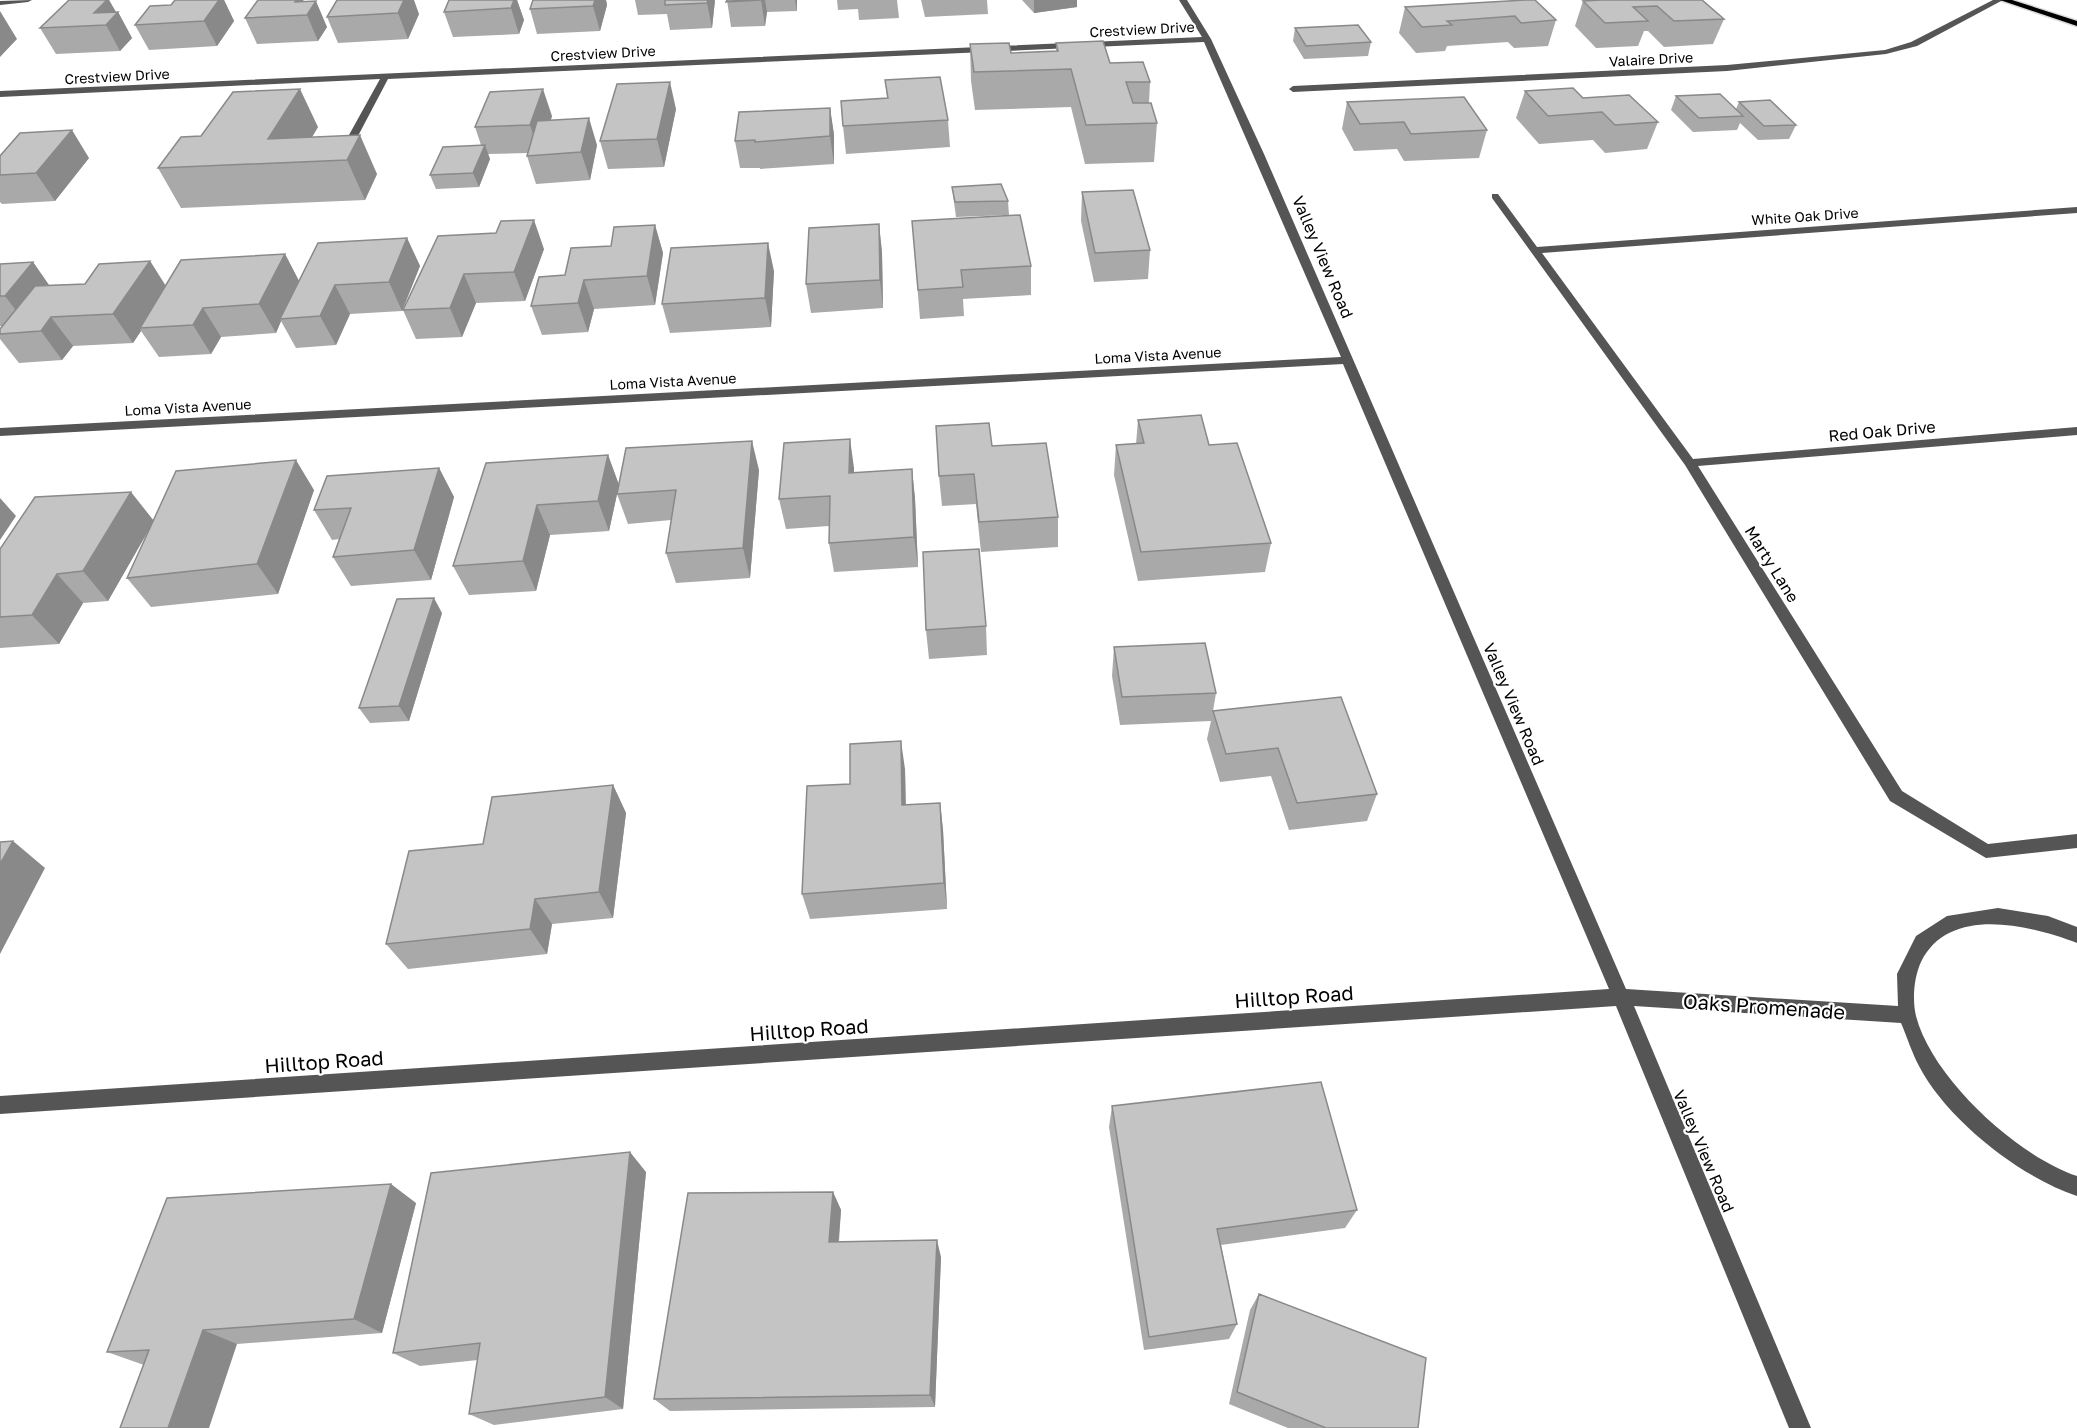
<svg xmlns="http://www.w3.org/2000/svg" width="2077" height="1428" font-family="'Golos Text',sans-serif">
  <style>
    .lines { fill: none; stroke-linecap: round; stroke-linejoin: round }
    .major-casing { stroke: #dbdbdb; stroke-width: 3 }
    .minor { fill: #555; fill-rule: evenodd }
    .major { fill: #000; fill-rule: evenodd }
    .wall { fill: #a9a9a9 }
    .shaded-wall { fill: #898989 }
    .building { fill: #c4c4c4; stroke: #898989; stroke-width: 1.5 }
    .labels { text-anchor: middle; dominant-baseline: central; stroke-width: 4.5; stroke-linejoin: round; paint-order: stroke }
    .far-street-label { font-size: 14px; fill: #000; stroke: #fff }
    .street-label { font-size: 16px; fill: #000; stroke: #fff }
    .near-street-label { font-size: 20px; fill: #000; stroke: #fff }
  </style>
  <rect width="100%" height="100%" fill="#fff"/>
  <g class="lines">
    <!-- major casing -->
    <g class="major-casing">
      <path id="major" d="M 2000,0 L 2012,0 L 2077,21 L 2077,26 Z"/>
    </g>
    <!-- minor -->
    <path class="minor" d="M 32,0 L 28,2 L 0,5 L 0,1 Z
      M 1179,0 L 1187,0 L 1211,39 L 1264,154 L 1626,989 L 1898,1006 L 1897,974 L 1916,936 L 1947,916 L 1998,908 L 2048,916 L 2077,927 L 2077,943 C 2029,925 1949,905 1921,962 C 1914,977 1912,999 1916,1016 C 1932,1078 2017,1156 2077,1176 L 2077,1196 C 2020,1177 1947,1120 1919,1066 C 1912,1053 1907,1037 1901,1023 L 1634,1006 L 1811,1428 L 1789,1428 L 1616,1006 L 0,1114 L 0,1096 L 1609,989 L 1343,364 L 0,436 L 0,428 L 1341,357 L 1204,42 L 388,79 L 349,153 L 344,156 L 339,153 L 380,79 L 0,97 L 0,91 L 1202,37 Z
      M 1993,0 L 2003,0 L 1917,46 L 1886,54 L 1727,71 L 1293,92 L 1289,89 L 1293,86 L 1727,65 L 1885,50 L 1911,42 Z
      M 1492,194 L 1498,194 L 1537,247 L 2077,207 L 2077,213 L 1542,253 L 1693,459 L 2077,427 L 2077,435 L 1698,466 L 1902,791 L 1988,844 L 2077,834 L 2077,848 L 1986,858 L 1890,801 L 1685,465 L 1492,198 Z"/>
    <!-- major -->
    <use href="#major" class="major"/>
  </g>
  <!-- wall -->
  <path class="wall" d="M 109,0 L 116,12 L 118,12 L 132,38 L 120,51 L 56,54 L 40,28 Z
    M 175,0 L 224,0 L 234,21 L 217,46 L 149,50 L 135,25 L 171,5 Z
    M 303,0 L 327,27 L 318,41 L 257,44 L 245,18 Z
    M 337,0 L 419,14 L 408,39 L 338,43 L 327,17 Z
    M 517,0 L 524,20 L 519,34 L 453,37 L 444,12 Z
    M 533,0 L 606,0 L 607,5 L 600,31 L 537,34 L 530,9 Z
    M 635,0 L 715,0 L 712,28 L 670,30 L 667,14 L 638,15 Z
    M 727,0 L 797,0 L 797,11 L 767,12 L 765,26 L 731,27 Z
    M 837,0 L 897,0 L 899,18 L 859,20 L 858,9 L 838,10 Z
    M 921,0 L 987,0 L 988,14 L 925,17 Z
    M 1022,0 L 1077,0 L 1077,7 L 1034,13 Z
    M 1702,0 L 1724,19 L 1713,44 L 1664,47 L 1648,31 L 1644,31 L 1638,46 L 1596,48 L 1575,26 L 1583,1 Z
    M 1405,7 L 1556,20 L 1548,46 L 1514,48 L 1508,42 L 1447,46 L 1445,51 L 1416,53 L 1399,33 Z
    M 1295,28 L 1371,42 L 1368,56 L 1304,59 L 1293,41 Z
    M 1056,43 L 1110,63 L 1150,82 L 1149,103 L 1157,123 L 1154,162 L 1085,164 L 1071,107 L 975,110 L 971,81 L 970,44 L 1011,53 L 1056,51 Z
    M 885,80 L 948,120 L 950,147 L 846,154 L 843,126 L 887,98 Z
    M 1525,91 L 1583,98 L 1658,122 L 1647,149 L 1605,153 L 1593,140 L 1539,144 L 1516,118 Z
    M 1676,96 L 1736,109 L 1739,102 L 1796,125 L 1789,139 L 1758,140 L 1740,123 L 1737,130 L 1693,132 L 1671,110 Z
    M 1347,102 L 1487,130 L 1479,158 L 1404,161 L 1397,149 L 1354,151 L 1342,129 Z
    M 830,108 L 834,135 L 834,164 L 760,169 L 760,168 L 740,168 L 735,141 Z
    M 676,109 L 664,167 L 608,169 L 600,141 Z
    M 552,116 L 551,120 L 597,145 L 590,180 L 536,184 L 527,156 L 528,153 L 488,154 L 490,159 L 479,187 L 436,189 L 430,175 L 481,145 L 475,127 Z
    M 318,127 L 312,137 L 377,174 L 365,200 L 181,208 L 158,168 L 201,136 Z
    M 0,156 L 89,158 L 55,201 L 2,204 L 0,202 Z
    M 952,187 L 1008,201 L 1009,215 L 956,217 Z
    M 1082,192 L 1150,250 L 1148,279 L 1094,282 L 1081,221 Z
    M 912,221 L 1031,266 L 1031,295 L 963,299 L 964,316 L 920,319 Z
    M 879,224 L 882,253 L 883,308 L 811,313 L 806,284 Z
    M 655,225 L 663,253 L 655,305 L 594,309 L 588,332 L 542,335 L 531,306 L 565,275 L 611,246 Z
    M 438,236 L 544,249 L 525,301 L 476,303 L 462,337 L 416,339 L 403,310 Z
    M 407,238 L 420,266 L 402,311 L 350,314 L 336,345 L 296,348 L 281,321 L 276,333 L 221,337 L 211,354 L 159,357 L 141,331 L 133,343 L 73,346 L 62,360 L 19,363 L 0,339 L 0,329 L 2,326 L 0,326 L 0,264 L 33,262 L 49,285 L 85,284 L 150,261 L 166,286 L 285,254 L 299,281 Z
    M 774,271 L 771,327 L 670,333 L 662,304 Z
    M 1138,420 L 1209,445 L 1271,543 L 1265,572 L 1138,581 L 1114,475 L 1116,445 L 1136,444 Z
    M 992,446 L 1058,517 L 1058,547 L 981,552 L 976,504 L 942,506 L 939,476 Z
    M 608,455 L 619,485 L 609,531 L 550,535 L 536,591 L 469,595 L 453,566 L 486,463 Z
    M 439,468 L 454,497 L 431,580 L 351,586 L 333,557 L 339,539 L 332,540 L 314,510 Z
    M 854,468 L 854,473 L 912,469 L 915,499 L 918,567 L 834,572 L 829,543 L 829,526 L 786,529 L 779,499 Z
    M 759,470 L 750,578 L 676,583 L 666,553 L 671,520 L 628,524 L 617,494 Z
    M 314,490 L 278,594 L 151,607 L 127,578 L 150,527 L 108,601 L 83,603 L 59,644 L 0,648 L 0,549 Z
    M 442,613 L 409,721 L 370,723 L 359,708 Z
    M 986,626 L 987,655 L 929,659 L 926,630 Z
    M 1114,647 L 1216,693 L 1213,711 L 1377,794 L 1367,821 L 1289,830 L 1271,776 L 1220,782 L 1207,739 L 1211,721 L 1120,725 L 1112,676 Z
    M 905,769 L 906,805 L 940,803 L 943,830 L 947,909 L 810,919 L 802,894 L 850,784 Z
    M 613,785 L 626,813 L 613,918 L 552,924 L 547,954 L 408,969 L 386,944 L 483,844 Z
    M 1112,1106 L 1357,1210 L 1345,1228 L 1221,1245 L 1237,1324 L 1229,1339 L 1144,1350 L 1109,1127 Z
    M 646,1172 L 623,1409 L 494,1425 L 469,1414 L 478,1360 L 420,1366 L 393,1353 Z
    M 833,1192 L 841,1210 L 839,1242 L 941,1257 L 935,1407 L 670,1411 L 654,1399 Z
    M 416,1203 L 382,1333 L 237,1344 L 144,1365 L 107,1352 Z
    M 1259,1294 L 1418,1428 L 1288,1428 L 1229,1404 L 1250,1310 Z"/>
  <!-- shaded-wall -->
  <path class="shaded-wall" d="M 107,0 L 109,0 L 117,14 L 118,12 L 132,38 L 120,51 L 106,25 L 94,13 Z
    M 219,0 L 224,0 L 234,21 L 217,46 L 204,21 Z
    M 296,0 L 303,0 L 308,13 L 316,1 L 327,27 L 318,41 L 307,15 L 295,2 Z
    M 404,0 L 414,0 L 419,14 L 408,39 L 398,13 Z
    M 514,0 L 517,0 L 524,20 L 519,34 L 511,8 Z
    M 595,0 L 606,0 L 607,5 L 600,31 L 593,6 Z
    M 708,0 L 715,0 L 712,28 L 707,3 Z
    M 761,0 L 765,0 L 767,12 L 765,26 Z
    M 795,0 L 797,0 L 797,11 Z
    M 1034,0 L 1077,0 L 1077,7 L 1034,13 Z
    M 0,11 L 17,39 L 0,57 Z
    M 670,82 L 676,109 L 664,167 L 657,139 Z
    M 300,89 L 318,127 L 297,162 L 268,139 Z
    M 543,89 L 552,116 L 539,152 L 530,125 Z
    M 830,108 L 834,135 L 834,164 L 830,136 Z
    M 589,118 L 597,145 L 590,180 L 581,152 Z
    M 72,130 L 89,158 L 55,201 L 36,173 Z
    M 360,135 L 377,174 L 365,200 L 347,160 Z
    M 485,145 L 490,159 L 479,187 L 473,173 Z
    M 534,220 L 544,249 L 525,301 L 514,272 Z
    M 879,224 L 882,253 L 883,308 L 880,280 Z
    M 655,225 L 663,253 L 655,305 L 647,276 Z
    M 407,238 L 420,266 L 402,311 L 389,282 Z
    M 768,243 L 774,271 L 771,327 L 765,298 Z
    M 285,254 L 300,283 L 280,319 L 281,321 L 276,333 L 259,304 Z
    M 150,261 L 168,290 L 140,328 L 141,331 L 133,343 L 113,314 Z
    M 33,262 L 53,291 L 27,325 L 5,296 Z
    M 464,274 L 476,303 L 462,337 L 450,308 Z
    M 584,280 L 594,309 L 588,332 L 578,303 Z
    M 335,285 L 350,314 L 336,345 L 320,316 Z
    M 203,308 L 221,337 L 211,354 L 193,325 Z
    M 51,317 L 73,346 L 62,360 L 41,331 Z
    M 850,439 L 854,468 L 854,502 L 849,473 Z
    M 752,441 L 759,470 L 750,578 L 743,548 Z
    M 608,455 L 619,485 L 609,531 L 598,501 Z
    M 296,460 L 314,490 L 278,594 L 257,564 Z
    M 439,468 L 454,497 L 431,580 L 414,550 Z
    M 912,469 L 915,499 L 918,567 L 914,537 Z
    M 131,492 L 154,521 L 108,601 L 83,571 Z
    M 0,498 L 16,516 L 0,540 Z
    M 537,505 L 550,535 L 536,591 L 523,561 Z
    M 57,574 L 83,603 L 59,644 L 32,615 Z
    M 434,598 L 442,613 L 409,721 L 399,706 Z
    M 901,741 L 905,769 L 906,832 L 902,805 Z
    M 613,785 L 626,813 L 613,918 L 599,892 Z
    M 940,803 L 943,830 L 947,909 L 944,883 Z
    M 13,841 L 45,868 L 0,954 L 0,864 Z
    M 535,899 L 552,924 L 547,954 L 530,929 Z
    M 630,1152 L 646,1172 L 623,1409 L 605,1397 Z
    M 391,1184 L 416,1203 L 382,1333 L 354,1319 Z
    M 833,1192 L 841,1210 L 837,1259 L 829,1242 Z
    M 937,1240 L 941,1257 L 935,1407 L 930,1395 Z
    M 203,1330 L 237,1344 L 209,1428 L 168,1428 Z"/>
  <!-- building -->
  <path class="building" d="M 69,0 L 107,0 L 94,13 L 118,12 L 106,25 L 40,28 Z
    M 175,0 L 219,0 L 204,21 L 135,25 L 150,6 L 171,5 Z
    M 258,0 L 296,0 L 295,2 L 316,1 L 307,15 L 245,18 Z
    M 337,0 L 404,0 L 398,13 L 327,17 Z
    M 449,0 L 514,0 L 511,8 L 444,12 Z
    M 533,0 L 595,0 L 593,6 L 530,9 Z
    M 665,0 L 708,0 L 707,3 L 665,5 Z
    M 727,0 L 761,0 L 726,2 Z
    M 1525,0 L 1535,0 L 1556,20 L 1521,23 L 1515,16 L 1447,21 L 1452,25 L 1422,27 L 1405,7 Z
    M 1601,0 L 1702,0 L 1724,19 L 1674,21 L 1657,6 L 1633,7 L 1648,21 L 1605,23 L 1583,1 Z
    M 1358,25 L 1371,42 L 1306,46 L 1295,28 Z
    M 1103,41 L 1110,63 L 1143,62 L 1150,82 L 1126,82 L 1133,103 L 1151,103 L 1157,123 L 1086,125 L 1071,69 L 974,72 L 970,44 L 1009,43 L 1011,53 L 1058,51 L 1056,43 Z
    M 940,77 L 948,120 L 843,126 L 841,101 L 888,98 L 885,80 Z
    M 670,82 L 657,139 L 600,141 L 617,84 Z
    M 1573,88 L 1583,98 L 1629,95 L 1658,122 L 1615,125 L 1602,112 L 1548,116 L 1525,91 Z
    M 300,89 L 268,139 L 360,135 L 347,160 L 158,168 L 181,137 L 201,136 L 233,92 Z
    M 543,89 L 530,125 L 475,127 L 490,92 Z
    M 1720,94 L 1743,116 L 1699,118 L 1676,96 Z
    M 1464,97 L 1487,130 L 1411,134 L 1404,122 L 1360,124 L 1347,102 Z
    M 1770,100 L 1796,125 L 1764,126 L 1739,102 Z
    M 830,108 L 830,136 L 755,142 L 755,140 L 735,141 L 739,112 Z
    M 589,118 L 581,152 L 527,156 L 537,121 Z
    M 72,130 L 36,173 L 0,175 L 0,156 L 20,133 Z
    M 485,145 L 473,173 L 430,175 L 443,147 Z
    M 1001,184 L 1008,201 L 955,202 L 952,187 Z
    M 1133,190 L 1150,250 L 1095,253 L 1082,192 Z
    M 1020,215 L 1031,266 L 961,270 L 963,287 L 918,290 L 912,221 Z
    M 534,220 L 514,272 L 464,274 L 450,308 L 403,310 L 438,236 L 496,233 L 501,221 Z
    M 879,224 L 880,280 L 806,284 L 809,228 Z
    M 655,225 L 647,276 L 584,280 L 578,303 L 531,306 L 539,277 L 565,275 L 571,248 L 611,246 L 614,227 Z
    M 407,238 L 389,282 L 335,285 L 320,316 L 280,319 L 318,243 Z
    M 768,243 L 765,298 L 662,304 L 671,248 Z
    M 285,254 L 259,304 L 203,308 L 193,325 L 140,328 L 181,260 Z
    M 150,261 L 113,314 L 51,317 L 41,331 L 0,334 L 0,329 L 35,286 L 85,284 L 99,264 Z
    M 33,262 L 5,296 L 0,296 L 0,264 Z
    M 1201,415 L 1209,445 L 1237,443 L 1271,543 L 1141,552 L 1116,445 L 1144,443 L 1138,420 Z
    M 989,423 L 992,446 L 1046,443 L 1058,517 L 979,522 L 974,474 L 939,476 L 936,426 Z
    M 850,439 L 849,473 L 912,469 L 914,537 L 829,543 L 830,496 L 779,499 L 784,443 Z
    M 752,441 L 743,548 L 666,553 L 676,490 L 617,494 L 626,448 Z
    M 608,455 L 598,501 L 537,505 L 523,561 L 453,566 L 486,463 Z
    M 296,460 L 257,564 L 127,578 L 176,471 Z
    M 439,468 L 414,550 L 333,557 L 351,508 L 314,510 L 327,476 Z
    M 131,492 L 83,571 L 57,574 L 32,615 L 0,617 L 0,549 L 35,497 Z
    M 979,549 L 986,626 L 926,630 L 923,552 Z
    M 434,598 L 399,706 L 359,708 L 397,599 Z
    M 1205,643 L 1216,693 L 1122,697 L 1114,647 Z
    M 1341,697 L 1377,794 L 1297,803 L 1278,748 L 1226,754 L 1213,711 Z
    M 901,741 L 902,805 L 940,803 L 944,883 L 802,894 L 807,786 L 850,784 L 850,744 Z
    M 613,785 L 599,892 L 535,899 L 530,929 L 386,944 L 409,851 L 483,844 L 492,797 Z
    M 13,841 L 0,864 L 0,842 Z
    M 1321,1082 L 1357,1210 L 1217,1229 L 1237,1324 L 1149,1337 L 1112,1106 Z
    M 630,1152 L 605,1397 L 469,1414 L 480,1343 L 393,1353 L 431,1173 Z
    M 391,1184 L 354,1319 L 203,1330 L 168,1428 L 120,1428 L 149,1350 L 107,1352 L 167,1198 Z
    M 833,1192 L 829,1242 L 937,1240 L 930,1395 L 654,1399 L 688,1193 Z
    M 1259,1294 L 1426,1358 L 1418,1428 L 1326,1428 L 1237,1392 Z"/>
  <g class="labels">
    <!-- far-street labels -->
    <g class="far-street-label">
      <text transform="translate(1142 29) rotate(-3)">Crestview Drive</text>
      <text transform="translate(603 53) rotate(-3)">Crestview Drive</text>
      <text transform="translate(1651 59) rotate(-3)">Valaire Drive</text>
      <text transform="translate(117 76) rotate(-3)">Crestview Drive</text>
      <text transform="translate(1805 216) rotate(-4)">White Oak Drive</text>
      <text transform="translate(1158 355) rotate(-3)">Loma Vista Avenue</text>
      <text transform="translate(673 381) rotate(-3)">Loma Vista Avenue</text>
      <text transform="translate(188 407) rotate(-3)">Loma Vista Avenue</text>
    </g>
    <!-- street labels -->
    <g class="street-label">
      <text transform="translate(1323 257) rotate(67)">Valley View Road</text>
      <text transform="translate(1882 431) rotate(-5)">Red Oak Drive</text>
      <text transform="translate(1772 564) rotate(58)">Marty Lane</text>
      <text transform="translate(1514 704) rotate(67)">Valley View Road</text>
      <text transform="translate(1704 1151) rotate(67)">Valley View Road</text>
    </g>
    <!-- near-street labels -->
    <g class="near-street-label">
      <text transform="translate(1294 996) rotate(-4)">Hilltop Road</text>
      <text transform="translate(1764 1006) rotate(4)">Oaks Promenade</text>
      <text transform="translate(809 1029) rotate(-4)">Hilltop Road</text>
      <text transform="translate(324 1061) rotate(-4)">Hilltop Road</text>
    </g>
  </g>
</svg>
